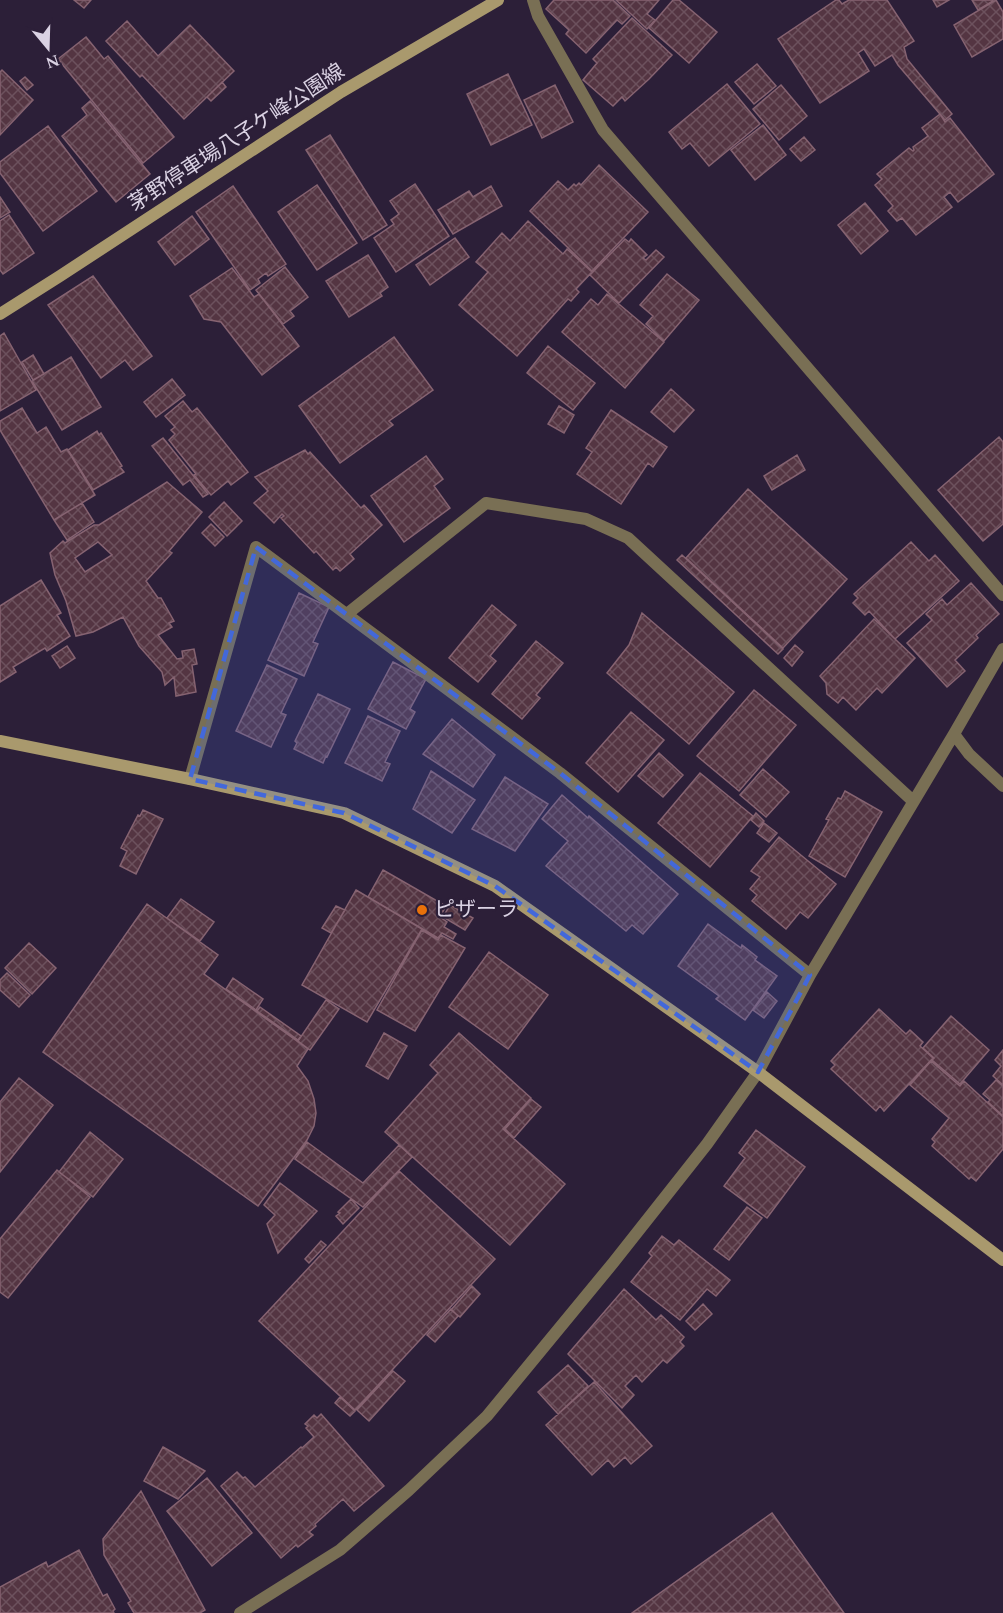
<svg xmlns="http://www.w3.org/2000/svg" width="1003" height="1613" font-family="Spectral,'Noto Sans JP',serif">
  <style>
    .building { fill: url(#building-cross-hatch); stroke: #866371; stroke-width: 1.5; fill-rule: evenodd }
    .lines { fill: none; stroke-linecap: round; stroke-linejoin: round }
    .street { stroke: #796f54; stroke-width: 12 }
    .secondary { stroke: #a9996d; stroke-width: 12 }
    .marked { fill: #4368da; fill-opacity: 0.2; stroke: #4368da; stroke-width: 4.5; stroke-dasharray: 12 8; stroke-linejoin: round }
    .food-dot { fill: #e8710a; stroke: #2c1f38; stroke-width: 2 }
    .labels { text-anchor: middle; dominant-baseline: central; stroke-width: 4.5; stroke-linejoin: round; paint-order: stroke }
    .street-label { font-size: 21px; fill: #dad2e3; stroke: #2c1f38 }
    .poi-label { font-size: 21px; fill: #dad2e3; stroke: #2c1f38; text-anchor: start }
  </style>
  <defs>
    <pattern id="building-cross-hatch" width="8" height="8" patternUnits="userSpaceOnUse" patternTransform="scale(1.5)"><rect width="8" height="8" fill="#543542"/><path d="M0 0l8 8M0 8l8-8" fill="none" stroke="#6c515d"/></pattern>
  </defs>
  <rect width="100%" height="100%" fill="#2c1f38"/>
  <!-- building -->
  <path class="building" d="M 74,0 L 91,0 L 84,8 Z
    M 554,0 L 613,0 L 630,16 L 622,24 L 617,20 L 586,53 L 566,34 L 569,30 L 546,9 Z
    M 616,0 L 659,0 L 647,14 L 655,20 L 647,29 Z
    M 673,0 L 679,0 L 717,32 L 689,63 L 649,28 Z
    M 836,0 L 839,0 L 842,4 L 849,0 L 887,0 L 914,41 L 904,47 L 907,59 L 952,114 L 945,120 L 898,65 L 892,55 L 875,66 L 864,49 L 858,53 L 869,71 L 820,103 L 778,39 Z
    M 933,0 L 949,0 L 937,7 Z
    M 972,0 L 993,0 L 993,1 L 978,10 Z
    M 996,0 L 1003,12 L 1003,39 L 972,57 L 954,25 Z
    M 632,18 L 672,55 L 649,79 L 625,101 L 622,97 L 613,106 L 583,80 L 597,63 L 593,59 Z
    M 127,21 L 158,56 L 190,25 L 234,71 L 184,119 L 142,75 L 140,77 L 106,41 Z
    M 86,37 L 104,59 L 108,56 L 174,137 L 143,163 L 58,59 Z
    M 757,64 L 776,86 L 754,104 L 735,82 Z
    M 2,70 L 33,100 L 0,135 L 0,72 Z
    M 508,74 L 532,125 L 491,145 L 467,94 Z
    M 25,77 L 33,85 L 27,90 L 20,81 Z
    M 222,82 L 226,87 L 211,101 L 207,97 Z
    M 727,84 L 760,124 L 709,166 L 690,143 L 682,149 L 669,132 Z
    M 555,85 L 573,122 L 542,138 L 524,100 Z
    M 781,85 L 807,116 L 779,140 L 753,109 Z
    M 90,101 L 150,174 L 116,202 L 62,136 L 87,115 L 82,108 Z
    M 940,114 L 945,122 L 950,118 L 994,174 L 958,202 L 950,192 L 944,197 L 952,207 L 916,235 L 902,218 L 897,221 L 888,211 L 893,206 L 875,185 L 882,179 L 877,174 L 909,148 L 913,151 L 914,150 L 913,147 L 928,136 L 922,128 Z
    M 763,125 L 786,155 L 755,180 L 731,150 Z
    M 48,126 L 97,191 L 43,231 L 0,173 L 0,162 Z
    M 330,135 L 387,225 L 363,240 L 306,150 Z
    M 804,137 L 815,150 L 801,161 L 790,149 Z
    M 599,165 L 648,212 L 592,271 L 530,211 L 558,181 L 568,190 L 574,184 L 576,186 L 579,183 L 581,185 Z
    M 415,184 L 449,236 L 396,272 L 374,238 L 394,224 L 391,220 L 399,214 L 390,201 Z
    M 317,185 L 357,243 L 317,270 L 278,212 Z
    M 233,186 L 286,264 L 268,276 L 266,273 L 258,279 L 260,283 L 250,290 L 196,212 Z
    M 491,186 L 502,206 L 453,234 L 438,210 L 469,191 L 473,197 Z
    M 0,197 L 10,212 L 0,218 Z
    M 865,203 L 888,231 L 861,254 L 838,225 Z
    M 9,215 L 34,253 L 3,274 L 0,270 L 0,221 Z
    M 192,216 L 209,239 L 175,265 L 158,242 Z
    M 528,221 L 563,254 L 567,249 L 592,272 L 576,289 L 579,292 L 571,301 L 568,299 L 517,356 L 459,305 L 488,272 L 476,262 L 502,233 L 510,241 Z
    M 455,238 L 469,257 L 430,285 L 416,265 Z
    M 625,239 L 629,242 L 631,239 L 647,255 L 643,258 L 646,260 L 656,250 L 664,257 L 619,303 L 590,275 Z
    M 368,255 L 388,287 L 380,293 L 382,296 L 349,317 L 326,281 Z
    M 285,267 L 308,297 L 290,311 L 294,316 L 283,324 L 256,290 Z
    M 232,268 L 254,297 L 259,294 L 299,346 L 262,375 L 221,322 L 204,319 L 190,296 Z
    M 667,274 L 699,300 L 664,341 L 646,324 L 653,316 L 640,305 Z
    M 93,276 L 152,356 L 133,370 L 125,360 L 101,378 L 48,305 Z
    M 607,294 L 664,342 L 625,388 L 562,332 L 591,299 L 598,305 Z
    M 4,333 L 36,390 L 0,411 L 0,336 Z
    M 394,337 L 433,390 L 389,421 L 393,425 L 340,463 L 299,406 Z
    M 548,346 L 595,383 L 573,410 L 527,373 Z
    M 33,355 L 44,374 L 33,380 L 22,362 Z
    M 71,357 L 101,407 L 62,430 L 32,381 Z
    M 172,379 L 185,395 L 156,417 L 144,402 Z
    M 671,389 L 694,410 L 674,432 L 651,412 Z
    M 183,401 L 192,412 L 197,408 L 248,472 L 231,485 L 228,481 L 211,495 L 194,475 L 196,474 L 169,440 L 175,434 L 171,430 L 175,427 L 165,416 Z
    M 559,406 L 574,415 L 564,433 L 548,424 Z
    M 22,408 L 37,433 L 46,427 L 61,452 L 67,449 L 95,495 L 54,520 L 0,430 L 0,421 Z
    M 611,410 L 667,447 L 653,467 L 648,463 L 621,504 L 577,474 L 592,452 L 586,448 Z
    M 97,431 L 99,435 L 101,433 L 122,466 L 120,467 L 124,472 L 93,490 L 68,450 Z
    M 999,437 L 1003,442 L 1003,524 L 983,541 L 938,490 Z
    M 163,438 L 208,494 L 203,497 L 190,480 L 183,485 L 152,446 Z
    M 305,450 L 308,454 L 310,452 L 361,508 L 364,505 L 382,525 L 350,554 L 354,559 L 340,571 L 336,567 L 333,570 L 316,551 L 314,553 L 281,518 L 284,516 L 282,514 L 274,523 L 254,503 L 268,491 L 255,477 Z
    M 797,455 L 805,470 L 772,490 L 764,476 Z
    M 426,456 L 443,479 L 434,486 L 450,508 L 404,542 L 371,496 Z
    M 167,482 L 202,512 L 169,551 L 172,553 L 146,581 L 158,598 L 161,598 L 174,621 L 169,623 L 172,627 L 158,635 L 177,659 L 183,658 L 182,651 L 194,649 L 197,664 L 192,665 L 196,692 L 176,696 L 174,677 L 165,685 L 162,672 L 139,646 L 123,617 L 93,632 L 76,636 L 66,601 L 55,575 L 50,553 L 63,541 L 65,543 L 94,525 L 99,525 ZM 98,542 L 112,555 L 85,572 L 75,558 Z
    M 748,489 L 847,579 L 783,648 L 686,558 Z
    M 224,502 L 242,521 L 227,536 L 209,517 Z
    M 82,503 L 94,522 L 67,540 L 54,520 Z
    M 211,524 L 224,537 L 215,546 L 202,533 Z
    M 911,542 L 929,561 L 935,555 L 959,581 L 895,639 L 869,611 L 865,615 L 853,603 L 858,598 L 854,594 Z
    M 682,555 L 783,649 L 778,654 L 677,560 Z
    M 41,580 L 61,613 L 57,615 L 70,636 L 47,651 L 45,648 L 13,667 L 16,672 L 0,682 L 0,606 Z
    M 971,583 L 999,614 L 976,635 L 978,638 L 955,660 L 965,671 L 947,687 L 907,643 L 932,620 L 926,614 L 942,599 L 947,605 Z
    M 299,593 L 329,607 L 313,642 L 318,644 L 304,676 L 268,660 Z
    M 492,605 L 516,625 L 490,656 L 496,661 L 478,682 L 449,658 Z
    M 642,613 L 734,692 L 689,744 L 607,673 L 629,645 Z
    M 874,619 L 915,658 L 882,693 L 877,688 L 856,710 L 843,697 L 838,703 L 827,694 L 826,683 L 820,676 Z
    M 536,641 L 563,663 L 536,695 L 540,698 L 522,719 L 492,694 Z
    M 795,645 L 803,652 L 792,666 L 784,658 Z
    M 67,646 L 75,658 L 60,668 L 52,656 Z
    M 393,662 L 426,679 L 410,709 L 415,712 L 406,729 L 368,709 Z
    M 267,665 L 297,679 L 281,713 L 286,715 L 271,747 L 236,731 Z
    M 754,690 L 796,725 L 739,791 L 697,756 Z
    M 318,694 L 350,709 L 327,757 L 326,756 L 323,763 L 294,749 L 297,743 L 295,741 Z
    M 631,712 L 664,740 L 618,792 L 586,763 Z
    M 368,716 L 400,731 L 385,762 L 390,764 L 382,781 L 345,763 Z
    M 452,719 L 495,755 L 473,787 L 423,754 Z
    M 659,753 L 683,775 L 663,797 L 638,776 Z
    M 763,769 L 789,792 L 766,817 L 740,795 Z
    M 431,771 L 475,800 L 452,833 L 413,809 Z
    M 700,773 L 753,816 L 710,867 L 658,823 Z
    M 505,777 L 548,804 L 515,851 L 472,829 Z
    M 845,791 L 882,812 L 845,877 L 809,856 L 829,820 L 826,819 L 838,798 L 841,799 Z
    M 562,795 L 588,818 L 589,816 L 678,894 L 643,934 L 632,925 L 626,931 L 546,866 L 568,841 L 542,819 Z
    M 143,810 L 163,819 L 136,874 L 120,866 L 127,851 L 121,848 L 138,815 L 140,816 Z
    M 756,813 L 764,821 L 759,827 L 751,820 Z
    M 764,823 L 777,833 L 769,842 L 757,833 Z
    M 779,837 L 836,884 L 808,918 L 800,912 L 786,929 L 752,901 L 757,895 L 750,889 L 760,877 L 751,871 Z
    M 383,870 L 446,906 L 440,917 L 447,922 L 444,927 L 456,934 L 453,939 L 442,933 L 438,938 L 368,897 Z
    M 356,890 L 422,929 L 367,1022 L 302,985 Z
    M 181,899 L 214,922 L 200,941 L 167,918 Z
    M 147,904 L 218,955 L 204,974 L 308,1049 L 297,1066 L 308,1081 L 314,1099 L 316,1113 L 314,1126 L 307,1140 L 258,1206 L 43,1052 Z
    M 450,905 L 473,918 L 465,930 L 443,917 Z
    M 336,906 L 345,910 L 331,933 L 322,928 Z
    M 708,924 L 741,948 L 742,945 L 757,957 L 755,960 L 777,976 L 745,1020 L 716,999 L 719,996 L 678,966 Z
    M 422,930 L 438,940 L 441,935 L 465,948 L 415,1031 L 377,1010 Z
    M 29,943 L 56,968 L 32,994 L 5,968 Z
    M 489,952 L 548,995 L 508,1049 L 449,1007 Z
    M 7,973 L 30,995 L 19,1007 L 0,990 L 0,980 Z
    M 233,978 L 263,999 L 256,1010 L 226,989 Z
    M 767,992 L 777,1001 L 764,1018 L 753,1010 Z
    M 326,1000 L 339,1009 L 310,1050 L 298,1041 Z
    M 260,1007 L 301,1036 L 298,1040 L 257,1011 Z
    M 879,1009 L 906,1034 L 910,1030 L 923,1042 L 920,1046 L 933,1058 L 884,1111 L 880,1106 L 876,1111 L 831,1069 L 835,1065 L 831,1061 Z
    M 951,1016 L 989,1050 L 960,1084 L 932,1060 L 934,1058 L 923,1048 Z
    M 384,1033 L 407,1046 L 388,1079 L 366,1066 Z
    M 459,1033 L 531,1098 L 503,1129 L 565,1184 L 510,1245 L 385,1132 L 438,1073 L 430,1065 Z
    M 1003,1050 L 1003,1085 L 993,1076 L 1001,1066 L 995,1060 Z
    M 931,1061 L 960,1086 L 964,1081 L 1003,1117 L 1003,1149 L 976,1181 L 971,1177 L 969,1179 L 932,1146 L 935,1142 L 932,1139 L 949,1118 L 910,1085 Z
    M 19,1078 L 53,1105 L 0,1172 L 0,1102 Z
    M 996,1080 L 1003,1086 L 1003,1116 L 988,1102 L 990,1100 L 983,1094 Z
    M 531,1099 L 541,1107 L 514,1138 L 505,1129 Z
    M 756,1130 L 805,1167 L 767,1218 L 724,1186 L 745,1158 L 739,1153 Z
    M 90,1132 L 123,1159 L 93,1197 L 59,1172 Z
    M 307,1142 L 363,1183 L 399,1145 L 412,1157 L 363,1207 L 295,1159 Z
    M 57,1170 L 90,1197 L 8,1298 L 0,1292 L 0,1239 Z
    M 399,1171 L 495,1259 L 355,1410 L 259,1321 Z
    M 280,1183 L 317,1211 L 278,1253 L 267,1224 L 275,1215 L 264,1205 Z
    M 351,1199 L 359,1208 L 343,1224 L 336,1216 L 340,1213 L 338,1212 Z
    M 747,1207 L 762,1218 L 729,1260 L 714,1249 Z
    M 662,1236 L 674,1245 L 679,1240 L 730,1280 L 716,1296 L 707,1289 L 680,1320 L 631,1282 L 652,1256 L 649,1253 Z
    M 321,1241 L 326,1245 L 309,1263 L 305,1259 Z
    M 472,1286 L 480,1294 L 460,1317 L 451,1310 Z
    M 624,1289 L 656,1320 L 661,1315 L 684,1337 L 680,1342 L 684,1346 L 667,1363 L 663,1360 L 642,1382 L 636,1375 L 625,1386 L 634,1395 L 622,1408 L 568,1354 Z
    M 703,1304 L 712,1314 L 695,1330 L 686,1321 Z
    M 451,1309 L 458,1316 L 435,1342 L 427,1335 Z
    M 568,1365 L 588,1386 L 558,1414 L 538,1392 Z
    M 393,1371 L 405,1381 L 369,1421 L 357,1410 Z
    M 594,1382 L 652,1446 L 631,1464 L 625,1457 L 614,1467 L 608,1460 L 592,1475 L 546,1425 Z
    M 340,1397 L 355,1411 L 350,1416 L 335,1403 Z
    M 321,1414 L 384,1486 L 354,1511 L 343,1499 L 315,1524 L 316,1526 L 309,1532 L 313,1535 L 298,1547 L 296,1545 L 281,1558 L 221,1486 L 237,1472 L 243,1478 L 245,1477 L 255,1487 L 301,1447 L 302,1448 L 314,1437 L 306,1428 L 308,1426 L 305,1424 L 314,1415 L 317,1418 Z
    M 163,1447 L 205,1471 L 178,1499 L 144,1481 Z
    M 207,1478 L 252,1533 L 212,1566 L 167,1511 Z
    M 141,1491 L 205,1610 L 200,1613 L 134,1613 L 128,1603 L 131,1601 L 104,1555 L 103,1539 Z
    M 772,1513 L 844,1613 L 632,1613 Z
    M 79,1550 L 103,1596 L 107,1594 L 115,1609 L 113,1611 L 114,1613 L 0,1613 L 0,1587 L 46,1562 L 48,1567 Z"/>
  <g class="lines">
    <!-- street -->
    <path class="street" d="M 533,0 L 538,16 L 603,130 L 1003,595
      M 347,614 L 486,503 L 586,519 L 628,538 L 913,801
      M 954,734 L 969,754 L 1003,786
      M 190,779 L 256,547 L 560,773 L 810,975
      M 240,1613 L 340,1550 L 409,1490 L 487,1416 L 613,1263 L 707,1144 L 758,1072 L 810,975 L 954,734 L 1003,649"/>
    <!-- secondary -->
    <path class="secondary" d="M 0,314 L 60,276 L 341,92 L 498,0
      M 0,741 L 190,779 L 344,813 L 495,886 L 758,1072 L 1003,1260"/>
  </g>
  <!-- marked area -->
  <path class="marked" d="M 256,547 L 560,773 L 810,975 L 758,1072 L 495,886 L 344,813 L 190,779 Z"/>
  <!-- markers -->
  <circle class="food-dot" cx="422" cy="910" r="6"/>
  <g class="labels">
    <!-- street labels -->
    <g class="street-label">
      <text transform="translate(237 138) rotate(-33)">茅野停車場八子ケ峰公園線</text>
    </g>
    <!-- poi labels -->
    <g class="poi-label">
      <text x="434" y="910">ピザーラ</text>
    </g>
  </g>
  <!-- north arrow -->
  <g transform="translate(48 48) rotate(161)" stroke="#2c1f38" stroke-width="4.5" paint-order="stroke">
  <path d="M0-4.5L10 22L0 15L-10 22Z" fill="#dad2e3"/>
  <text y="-9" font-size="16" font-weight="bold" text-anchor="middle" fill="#dad2e3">N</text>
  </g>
</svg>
